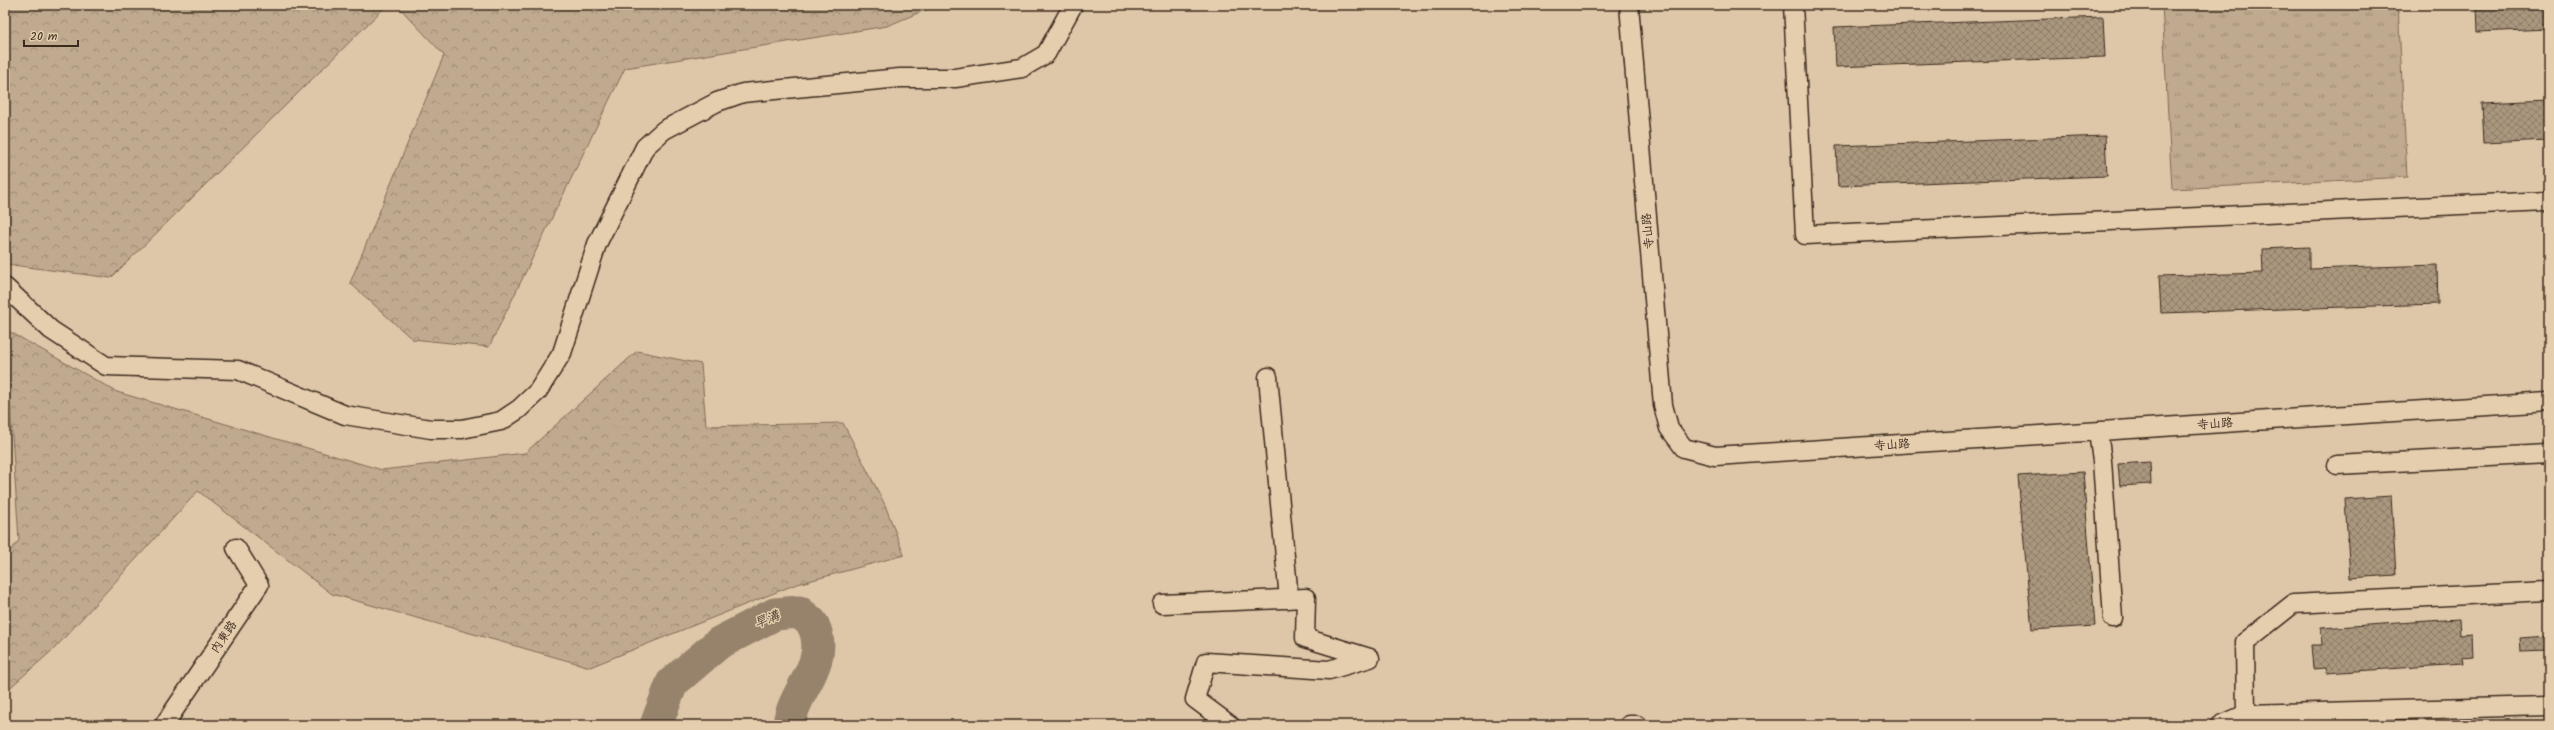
<svg xmlns="http://www.w3.org/2000/svg" width="2554" height="730" font-family="Kalam,'LXGW WenKai TC',sans-serif">
  <style>
    .grass { fill: url(#grass-tufts); stroke: #7e6a56 }
    .forest { fill: url(#forest-crowns); stroke: #7e6a56 }
    .lines { fill: none; stroke-linecap: round; stroke-linejoin: round }
    .river { stroke: #97836c; stroke-width: 33 }
    .building { fill: url(#building-cross-hatch); stroke: #3b2a1e }
    .minor-casing { stroke: #3b2a1e; stroke-width: 21 }
    .minor { stroke: #e5ceae; stroke-width: 18 }
    .labels { text-anchor: middle; dominant-baseline: central; stroke-width: 3; stroke-linejoin: round; paint-order: stroke }
    .street-label { font-size: 12px; fill: #3b2a1e; stroke: #e5ceae }
    .water-label { font-size: 13px; font-style: italic; fill: #4d3c2e; stroke: #e5ceae }
  </style>
  <defs>
    <pattern id="grass-tufts" width="24" height="20" patternUnits="userSpaceOnUse"><rect width="24" height="20" fill="#c0aa8f"/><path d="M3 7l-1-3M5 7V3M7 7l1-3M15 17l-1-3M17 17v-4M19 17l1-3" fill="none" stroke="#9d8b74"/></pattern>
    <pattern id="forest-crowns" width="20" height="18" patternUnits="userSpaceOnUse"><rect width="20" height="18" fill="#c0aa8f"/><path d="M2 6a3 3 0 1 1 6 0M12 15a3 3 0 1 1 6 0" fill="none" stroke="#9d8b74"/></pattern>
    <pattern id="building-cross-hatch" width="8" height="8" patternUnits="userSpaceOnUse"><rect width="8" height="8" fill="#ab977e"/><path d="M0 0l8 8M0 8l8-8" fill="none" stroke="#8c7b67"/></pattern>
  </defs>
  <rect width="100%" height="100%" fill="#dec7a8"/>
  <filter id="ink" filterUnits="userSpaceOnUse"><feTurbulence type="fractalNoise" baseFrequency=".025" numOctaves="2"/><feDisplacementMap in="SourceGraphic" scale="8" xChannelSelector="R" yChannelSelector="G"/><feConvolveMatrix kernelMatrix="1 2 1 2 8 2 1 2 1" color-interpolation-filters="sRGB"/></filter>
  <g filter="url(#ink)">
    <!-- grass -->
    <path class="grass" d="M 2162,5 L 2398,5 L 2407,177 L 2172,189 Z"/>
    <!-- forest -->
    <path class="forest" d="M 5,5 L 387,5 L 111,278 L 5,264 Z
      M 397,5 L 937,5 L 887,26 L 625,68 L 489,347 L 412,339 L 350,283 L 444,55 Z
      M 5,329 L 117,392 L 382,470 L 525,453 L 637,351 L 701,364 L 706,426 L 843,423 L 885,505 L 904,555 L 794,585 L 590,667 L 332,594 L 198,491 L 55,648 L 5,692 L 5,558 L 19,540 Z"/>
    <g class="lines">
      <!-- river -->
      <path class="river" d="M 656,725 L 672,683 L 719,643 L 775,614 L 799,612 C 803,616 812,621 814,627 C 830,664 792,692 789,725"/>
    </g>
    <!-- building -->
    <path class="building" d="M 2477,5 L 2549,5 L 2549,29 L 2478,32 Z
      M 2103,17 L 2105,57 L 1836,67 L 1834,27 Z
      M 2549,100 L 2549,140 L 2484,143 L 2482,103 Z
      M 2105,136 L 2107,176 L 1838,186 L 1836,146 Z
      M 2309,247 L 2309,269 L 2437,265 L 2438,304 L 2161,313 L 2159,276 L 2263,273 L 2262,249 Z
      M 2150,462 L 2151,484 L 2120,486 L 2118,464 Z
      M 2083,472 L 2095,626 L 2032,630 L 2018,476 Z
      M 2391,496 L 2396,575 L 2350,578 L 2345,499 Z
      M 2459,619 L 2460,636 L 2472,635 L 2473,656 L 2462,657 L 2463,664 L 2326,673 L 2325,668 L 2313,669 L 2311,645 L 2322,645 L 2321,628 Z
      M 2549,636 L 2549,650 L 2521,651 L 2520,638 Z"/>
    <g class="lines">
      <!-- minor casing -->
      <g class="minor-casing">
        <path id="minor" d="M 1629,5 L 1663,405 L 1669,428 L 1684,448 L 1715,456 L 2549,402
          M 1793,5 L 1805,235 L 2549,201
          M 5,287 L 51,330 L 106,366 L 238,370 L 345,415 L 431,429 L 462,429 L 501,421 L 519,409 L 538,391 L 562,353 L 597,244 L 645,147 L 664,130 L 717,102 L 743,93 L 900,78 L 955,78 L 1022,68 L 1046,54 L 1073,5
          M 1268,377 L 1289,599
          M 2098,432 L 2102,461 L 2113,618
          M 2337,465 L 2549,454
          M 1162,604 L 1306,598 L 1305,638 L 1370,658 L 1329,670 L 1206,662 L 1195,699 L 1230,725
          M 2246,714 L 2245,642 L 2293,604 L 2549,591
          M 164,725 L 259,585 L 236,548
          M 1629,725 L 1637,725
          M 2221,725 L 2246,714 L 2549,706"/>
      </g>
      <!-- minor -->
      <use href="#minor" class="minor"/>
    </g>
  </g>
  <g class="labels">
    <!-- street labels -->
    <g class="street-label">
      <text transform="translate(1648 231) rotate(-95)">寺山路</text>
      <text transform="translate(2215 424) rotate(-4)">寺山路</text>
      <text transform="translate(1892 445) rotate(-4)">寺山路</text>
      <text transform="translate(224 637) rotate(-56)">內東路</text>
    </g>
    <!-- water labels -->
    <g class="water-label">
      <text transform="translate(767 620) rotate(-22)">旱溝</text>
    </g>
  </g>
  <!-- margin -->
  <rect width="2554" height="730" fill="none" stroke="#e5ceae" stroke-width="20"/>
  <rect x="10" y="10" width="2534" height="710" fill="none" stroke="#3b2a1e" stroke-width="1.5" filter="url(#ink)"/>
  <!-- scale -->
  <path d="M24 40v6h54v-6" fill="none" stroke="#3b2a1e" stroke-width="2"/>
  <text x="30" y="40" font-size="12" fill="#3b2a1e" stroke="#e5ceae" stroke-width="3" paint-order="stroke">20 m</text>
</svg>
